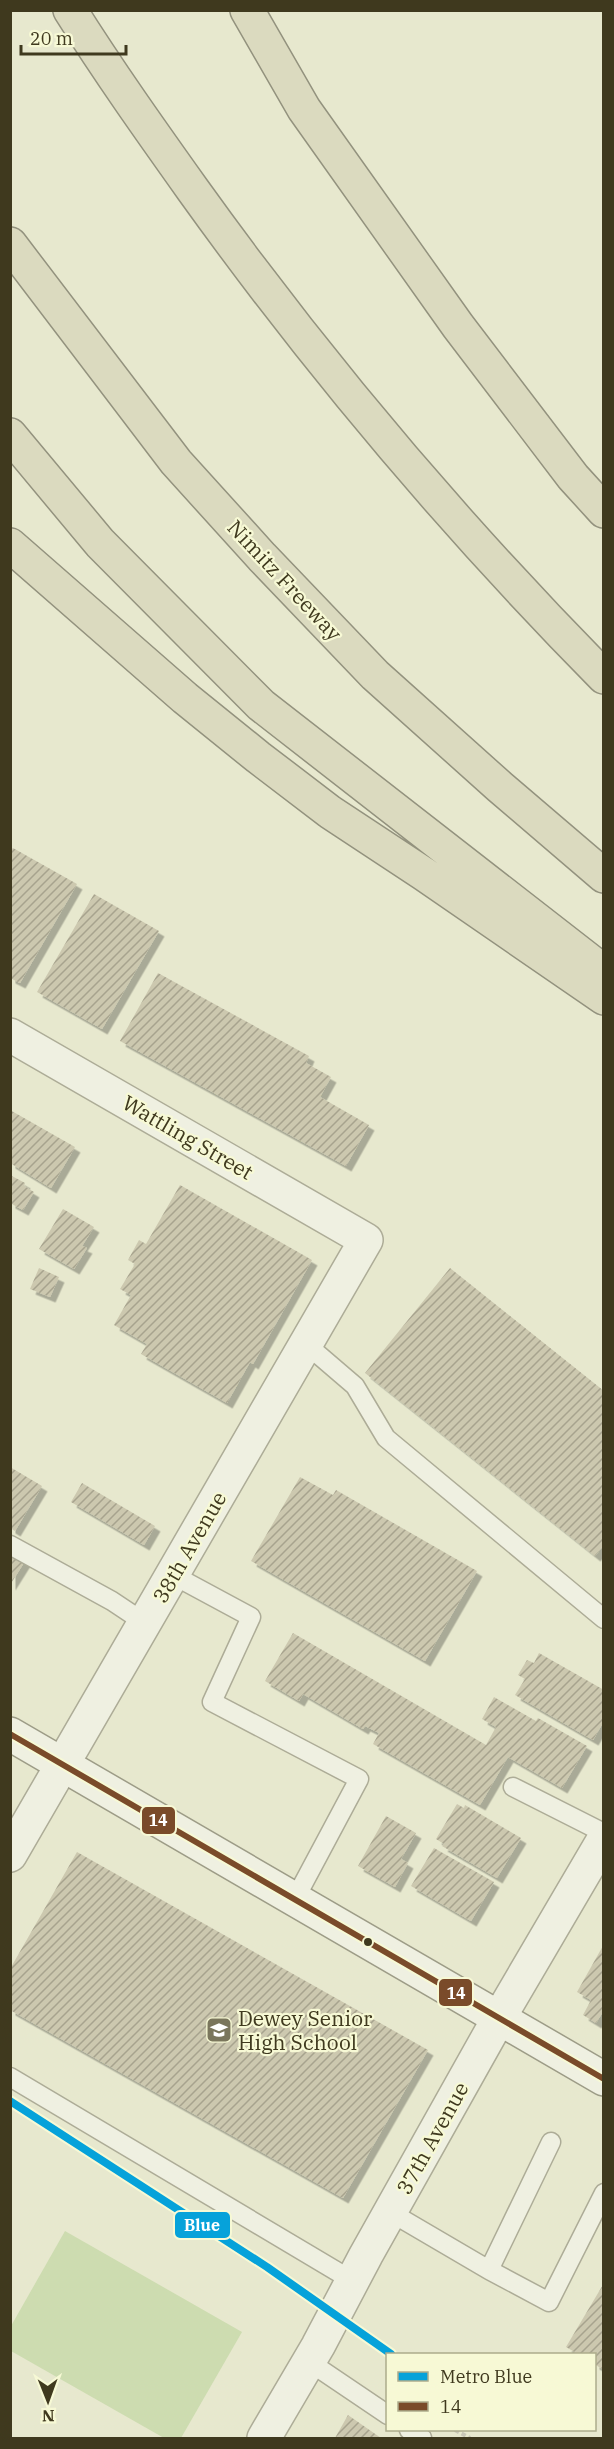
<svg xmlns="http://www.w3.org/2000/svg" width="614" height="2449" font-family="'IBM Plex Serif',serif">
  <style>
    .garden { fill: #cddcb0 }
    .building { fill: url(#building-hatch); filter: url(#shadow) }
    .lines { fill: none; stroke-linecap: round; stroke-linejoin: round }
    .lane-casing { stroke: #adac97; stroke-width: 21 }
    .street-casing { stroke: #adac97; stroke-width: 36 }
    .secondary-casing { stroke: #9d9c87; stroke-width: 36 }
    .highway-casing { stroke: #93927e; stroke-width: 36 }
    .path { stroke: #c8c7b7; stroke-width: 4; stroke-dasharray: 4.5 3; stroke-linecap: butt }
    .lane { stroke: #eff0e1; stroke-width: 18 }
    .street { stroke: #eff0e1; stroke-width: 33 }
    .secondary { stroke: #eff0e1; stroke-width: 33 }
    .highway { stroke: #dbdabf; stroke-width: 33 }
    .bus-1-casing { stroke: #f7f9d5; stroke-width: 10 }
    .bus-1 { stroke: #7a4b2a; stroke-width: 6 }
    .metro-1-casing { stroke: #f7f9d5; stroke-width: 12 }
    .metro-1 { stroke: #06a2da; stroke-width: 8 }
    .bus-dot { fill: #3f391e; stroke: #f7f9d5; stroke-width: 2 }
    .labels { text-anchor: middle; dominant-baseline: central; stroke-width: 4.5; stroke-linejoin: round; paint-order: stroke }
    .street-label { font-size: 21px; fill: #3f391e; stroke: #f7f9d5 }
    .poi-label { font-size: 21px; fill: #3f391e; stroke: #f7f9d5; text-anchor: start }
    .line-badge { stroke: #f7f9d5; stroke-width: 2 }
    .badge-label { font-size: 16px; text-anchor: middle; font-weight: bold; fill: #fff }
  </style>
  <defs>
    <pattern id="building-hatch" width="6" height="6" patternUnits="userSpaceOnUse" patternTransform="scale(1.5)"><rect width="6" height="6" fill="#ccc8af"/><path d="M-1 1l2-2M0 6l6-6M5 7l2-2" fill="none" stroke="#a7a38e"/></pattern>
    <filter id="shadow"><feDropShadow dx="5.5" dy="5.5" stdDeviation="0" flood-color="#0004"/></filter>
  </defs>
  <rect width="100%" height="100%" fill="#e7e8ce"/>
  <!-- garden -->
  <path class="garden" d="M 65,2231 L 242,2332 L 181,2438 L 164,2438 L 11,2351 L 11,2326 Z"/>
  <!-- building -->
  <path class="building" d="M 13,848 L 77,884 L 20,983 L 10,978 L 10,851 Z
    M 94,894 L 159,931 L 102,1029 L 37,992 Z
    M 158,973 L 309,1056 L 306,1063 L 331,1077 L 320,1097 L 369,1125 L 346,1166 L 120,1041 Z
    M 10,1110 L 75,1147 L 51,1188 L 10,1163 Z
    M 10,1175 L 25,1183 L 24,1186 L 34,1192 L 23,1210 L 10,1203 Z
    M 180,1185 L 312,1260 L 253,1364 L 250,1362 L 227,1403 L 141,1354 L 147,1344 L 114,1325 L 131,1295 L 120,1289 L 135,1264 L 128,1260 L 139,1240 L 146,1244 Z
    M 63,1209 L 94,1227 L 82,1246 L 87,1248 L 74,1269 L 39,1249 Z
    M 39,1268 L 59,1277 L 50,1297 L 30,1289 Z
    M 450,1268 L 604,1391 L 604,1545 L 595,1556 L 365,1373 Z
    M 10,1467 L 42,1486 L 15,1531 L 10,1528 Z
    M 300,1477 L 333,1495 L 336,1490 L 477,1571 L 425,1661 L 251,1561 Z
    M 82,1483 L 155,1526 L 144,1545 L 71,1502 Z
    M 10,1552 L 25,1561 L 10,1585 Z
    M 293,1633 L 486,1745 L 496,1727 L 482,1719 L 494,1697 L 536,1721 L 538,1718 L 587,1746 L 562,1788 L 508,1757 L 480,1805 L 373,1744 L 379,1733 L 365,1726 L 363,1729 L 303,1694 L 299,1701 L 265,1681 Z
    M 539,1653 L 604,1690 L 604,1721 L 593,1740 L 515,1695 L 525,1679 L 518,1675 L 527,1660 L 534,1663 Z
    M 457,1804 L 464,1808 L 465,1805 L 521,1838 L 497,1878 L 442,1846 L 444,1844 L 436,1839 Z
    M 386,1816 L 416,1833 L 401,1859 L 408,1863 L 395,1887 L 358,1866 Z
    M 434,1848 L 494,1882 L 471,1921 L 411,1886 Z
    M 77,1852 L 428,2050 L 343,2198 L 10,2010 L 10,1969 Z
    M 604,1944 L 604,2010 L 596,2023 L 583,2015 L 591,2000 L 577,1992 Z
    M 604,2283 L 604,2370 L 594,2364 L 594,2354 L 578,2354 L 566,2347 Z
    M 348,2415 L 381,2438 L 335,2438 Z"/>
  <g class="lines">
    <!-- lane casing -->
    <g class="lane-casing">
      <path id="lane" d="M 306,1344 L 355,1386 L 386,1438 L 604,1619
        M 10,1545 L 112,1601 L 145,1623
        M 173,1575 L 251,1617 L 212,1702 L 359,1779 L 295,1899
        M 513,1787 L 604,1833
        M 10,2077 L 353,2281
        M 551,2142 L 489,2270 L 549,2302 L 604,2193
        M 390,2212 L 489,2270
        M 308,2361 L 388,2415
        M 409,2430 L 422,2438"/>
    </g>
    <!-- street casing -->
    <g class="street-casing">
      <path id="street" d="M 10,1035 L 366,1240 L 10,1855
        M 264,2438 L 318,2346 L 366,2255 L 499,2018 L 604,1839"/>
    </g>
    <!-- secondary casing -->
    <g class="secondary-casing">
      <path id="secondary" d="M 10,1734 L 604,2079"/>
    </g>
    <!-- highway casing -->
    <g class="highway-casing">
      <path id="highway" d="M 70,10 C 109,72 151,131 193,190 C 317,363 454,525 604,677
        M 247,10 L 304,109 L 458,326 L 573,477 L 604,511
        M 10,244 L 176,462 L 262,557 L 375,675 L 500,787 L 604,876
        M 10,435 L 100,543 L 261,705 L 604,972
        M 10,545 L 185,698 L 258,757 L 330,812 L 424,874 L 604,998"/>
    </g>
    <!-- path -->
    <path class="path" d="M 455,2430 L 470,2438"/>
    <!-- lane -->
    <use href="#lane" class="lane"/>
    <!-- street -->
    <use href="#street" class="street"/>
    <!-- secondary -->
    <use href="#secondary" class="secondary"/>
    <!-- highway -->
    <use href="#highway" class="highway"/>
    <!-- bus-1 casing -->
    <g class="bus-1-casing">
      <path id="bus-1" d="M 10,1734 L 604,2079"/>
    </g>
    <!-- bus-1 -->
    <use href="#bus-1" class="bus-1"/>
    <!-- metro-1 casing -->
    <g class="metro-1-casing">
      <path id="metro-1" d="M 10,2101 L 267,2267 L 391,2354"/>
    </g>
    <!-- metro-1 -->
    <use href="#metro-1" class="metro-1"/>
  </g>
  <!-- icons -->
  <defs>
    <g id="school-square" transform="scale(1.35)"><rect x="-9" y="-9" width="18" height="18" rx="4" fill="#7a765c" stroke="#f7f9d5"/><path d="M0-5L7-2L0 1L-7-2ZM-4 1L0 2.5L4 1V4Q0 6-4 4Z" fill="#fff"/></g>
  </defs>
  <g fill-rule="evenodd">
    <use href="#school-square" x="219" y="2030"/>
  </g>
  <!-- markers -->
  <circle class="bus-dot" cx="368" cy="1942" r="5"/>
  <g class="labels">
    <!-- street labels -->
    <g class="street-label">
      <text transform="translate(285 580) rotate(47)">Nimitz Freeway</text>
      <text transform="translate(188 1137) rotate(30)">Wattling Street</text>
      <text transform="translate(189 1547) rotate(-60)">38th Avenue</text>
      <text transform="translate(432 2138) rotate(-61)">37th Avenue</text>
    </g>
    <!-- poi labels -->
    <g class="poi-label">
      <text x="238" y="2018">Dewey Senior<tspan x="238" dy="24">High School</tspan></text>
    </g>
  </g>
  <g class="line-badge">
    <rect x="141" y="1806" width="35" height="29" rx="6" fill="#7a4b2a"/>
    <rect x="438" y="1978" width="35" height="29" rx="6" fill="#7a4b2a"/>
    <rect x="174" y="2211" width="57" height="28" rx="6" fill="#06a2da"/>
  </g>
  <g class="badge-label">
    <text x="158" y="1826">14</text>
    <text x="456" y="1999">14</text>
    <text x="202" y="2231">Blue</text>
  </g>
  <!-- border -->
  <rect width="614" height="2449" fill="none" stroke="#3f391e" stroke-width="24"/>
  <!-- legend -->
  <rect x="386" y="2353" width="210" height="78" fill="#f7f9d5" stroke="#adac8c" stroke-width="1.5"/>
  <rect x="398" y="2372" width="30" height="9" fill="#06a2da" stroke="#adac8c" stroke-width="1.5"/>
  <text x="440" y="2383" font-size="18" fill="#3f391e">Metro Blue</text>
  <rect x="398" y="2402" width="30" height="9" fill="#7a4b2a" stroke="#adac8c" stroke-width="1.5"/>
  <text x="440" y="2413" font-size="18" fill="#3f391e">14</text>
  <!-- north arrow -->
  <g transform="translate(48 2401) rotate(179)" stroke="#f7f9d5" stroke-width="4.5" paint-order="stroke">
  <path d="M0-4.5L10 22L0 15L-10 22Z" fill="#3f391e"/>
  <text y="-9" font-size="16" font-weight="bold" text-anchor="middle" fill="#3f391e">N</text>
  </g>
  <!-- scale -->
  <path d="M21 45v9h105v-9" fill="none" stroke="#3f391e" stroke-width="3"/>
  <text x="30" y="45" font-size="18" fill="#3f391e" stroke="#f7f9d5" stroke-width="4.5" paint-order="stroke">20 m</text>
</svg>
